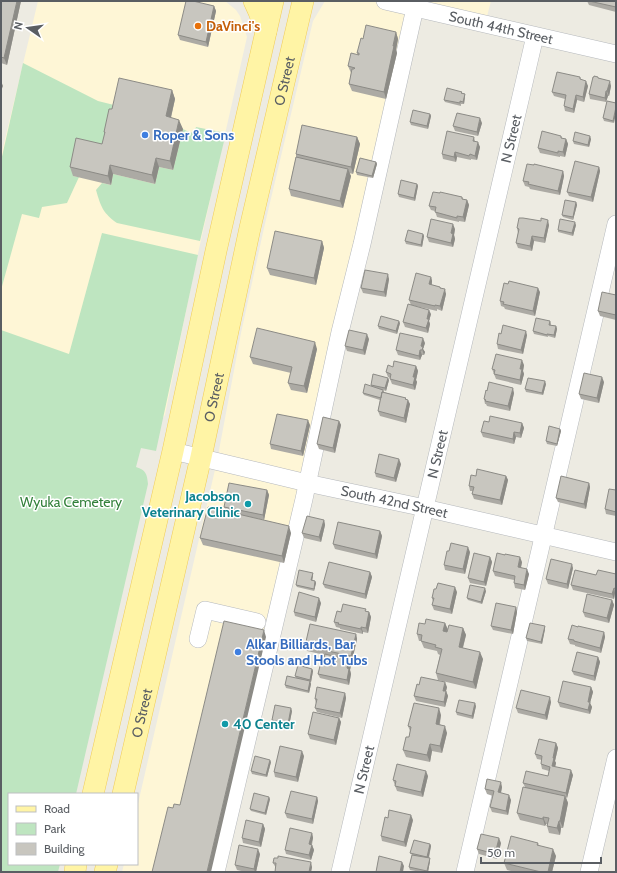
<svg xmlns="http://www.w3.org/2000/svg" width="617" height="873" font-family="Cabin,sans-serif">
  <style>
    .commercial { fill: #fef6d6 }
    .green { fill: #bee5c0 }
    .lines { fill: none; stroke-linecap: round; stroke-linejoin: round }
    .minor-casing { stroke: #b5b8bc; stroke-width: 18 }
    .major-casing { stroke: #f1cc57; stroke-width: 22 }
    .minor { stroke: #fff; stroke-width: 17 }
    .major { stroke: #fff4a5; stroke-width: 21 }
    .wall { fill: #acaaa4 }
    .shaded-wall { fill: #8c8b86 }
    .building { fill: #c8c6bf; stroke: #8c8b86 }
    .food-dot { fill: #e8710a; stroke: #fff; stroke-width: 1.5 }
    .shop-dot { fill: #3f7fe0; stroke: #fff; stroke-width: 1.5 }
    .culture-dot { fill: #0f9aa8; stroke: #fff; stroke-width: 1.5 }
    .labels { text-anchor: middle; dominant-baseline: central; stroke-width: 3; stroke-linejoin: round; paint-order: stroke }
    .food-label { font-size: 14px; font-weight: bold; fill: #c56008; stroke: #fff; text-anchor: start }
    .street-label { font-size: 14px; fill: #5a5e63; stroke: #fff }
    .shop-label { font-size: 14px; font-weight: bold; fill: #366cbe; stroke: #fff; text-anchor: start }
    .culture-label { font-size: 14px; font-weight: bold; fill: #0d838f; stroke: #fff; text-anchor: end }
    .park-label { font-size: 14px; fill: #33813b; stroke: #fff }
  </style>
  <rect width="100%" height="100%" fill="#edebe2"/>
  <!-- commercial -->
  <path class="commercial" d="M 38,1 L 225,1 L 236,10 L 240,16 L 247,37 L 194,271 L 165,415 L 161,421 L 1,414 L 1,156 Z
    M 325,1 L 491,1 L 485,24 L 416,8 L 216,872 L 122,872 L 124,864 L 137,864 L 137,808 L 217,461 L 241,333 L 264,228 L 313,21 Z"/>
  <!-- green -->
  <path class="green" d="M 23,63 L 98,101 L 118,106 L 107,141 L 73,176 L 79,177 L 67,203 L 42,207 L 39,218 L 22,214 L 1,290 L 1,161 Z
    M 196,127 L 226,133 L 200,241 L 117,223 C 103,213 101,207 96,190 L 102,183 L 111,185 L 113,174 L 155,184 L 159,167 L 173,170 L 183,129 L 189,132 L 194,133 Z
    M 102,233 L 198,255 L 156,451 L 141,448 L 136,467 C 146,470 147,474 148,484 L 76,794 L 9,794 L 9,864 L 60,864 L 58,872 L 1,872 L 1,330 L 69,354 Z"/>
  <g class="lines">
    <!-- minor casing -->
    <g class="minor-casing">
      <g id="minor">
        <path id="s1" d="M 385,1 L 616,54"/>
        <path id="s2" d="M 173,451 L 307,483 L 425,508 L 616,552"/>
        <path d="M 198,639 L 205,610 L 257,622"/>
        <path d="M 216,872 L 304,499 L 340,332 L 362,244 L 415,8"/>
        <path id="s3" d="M 340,872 L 535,36"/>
        <path d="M 465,872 L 616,224"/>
        <path d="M 589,872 L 616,758"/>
      </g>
    </g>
    <!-- major casing -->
    <g class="major-casing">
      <g id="major">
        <path d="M 254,1 L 259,12 L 266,31"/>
        <path d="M 93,794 L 173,451 L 216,251 L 273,1"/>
        <path id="s4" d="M 123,794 L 201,457 L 250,228 L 303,1"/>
        <path d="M 75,872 L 76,864"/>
        <path d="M 105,872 L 107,864"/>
      </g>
    </g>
    <!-- minor -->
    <use href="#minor" class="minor"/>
    <!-- major -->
    <use href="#major" class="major"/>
  </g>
  <!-- wall -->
  <path class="wall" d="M 1,1 L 21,1 L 7,65 L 1,63 Z
    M 587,1 L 616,1 L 616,12 L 589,5 Z
    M 214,6 L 216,11 L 208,47 L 180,40 L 178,35 Z
    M 396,32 L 398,39 L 396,50 L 397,53 L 386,99 L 352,91 L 349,84 L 351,73 L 348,66 L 358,55 L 357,53 L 363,39 Z
    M 580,77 L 581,80 L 588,86 L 584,102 L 577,100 L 574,113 L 565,111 L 564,106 L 565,99 L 554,96 L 552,92 Z
    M 599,78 L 611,86 L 609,96 L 608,96 L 606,102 L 590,99 L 589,94 Z
    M 172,90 L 175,99 L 171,118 L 183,129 L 173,170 L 159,167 L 155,184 L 113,174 L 111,185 L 73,176 L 70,167 L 102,144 L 105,135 L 104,132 L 112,109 Z
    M 462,92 L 462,93 L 465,94 L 465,96 L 464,104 L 461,104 L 461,106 L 445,102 L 444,100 Z
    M 607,101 L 614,123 L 604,121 L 603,118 Z
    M 430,114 L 431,116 L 428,129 L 411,125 L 410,122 Z
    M 482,123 L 478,136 L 455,131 L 453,126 Z
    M 561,136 L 562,138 L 566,139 L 568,144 L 565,157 L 560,156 L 560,157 L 540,153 L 538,148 Z
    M 357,137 L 360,144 L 353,174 L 349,173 L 351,176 L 343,208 L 291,196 L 289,189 L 296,157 L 296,154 Z
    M 474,137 L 475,141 L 480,147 L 477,160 L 471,159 L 471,160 L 457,157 L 456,162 L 443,159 L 442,154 Z
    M 591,139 L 589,147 L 574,144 L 573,141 Z
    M 376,162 L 377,164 L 373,178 L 357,175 L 356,172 Z
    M 599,167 L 600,171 L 593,202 L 569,196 L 567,192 Z
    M 563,171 L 564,176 L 560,195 L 530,189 L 529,187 L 525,186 L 523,181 Z
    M 417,184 L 418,186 L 415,201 L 399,197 L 398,194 Z
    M 440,193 L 462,197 L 463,199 L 467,200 L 469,205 L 465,222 L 459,221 L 459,222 L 437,217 L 435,211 L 431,210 L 429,206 Z
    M 576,202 L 577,205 L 573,220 L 563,217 L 562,215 Z
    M 549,225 L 545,243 L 534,241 L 532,251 L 518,248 L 516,243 L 518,233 L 517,228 Z
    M 576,225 L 573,236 L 558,232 L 558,230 Z
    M 455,229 L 454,235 L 455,239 L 453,247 L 429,242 L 427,237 Z
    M 423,234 L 424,236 L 422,247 L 406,244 L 405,241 Z
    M 322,241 L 324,248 L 316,285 L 270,275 L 267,268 Z
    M 431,277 L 432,281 L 432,285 L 440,287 L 446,294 L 442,311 L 437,309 L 437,311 L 411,305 L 409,300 Z
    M 389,279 L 386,297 L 363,293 L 361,288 Z
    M 540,292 L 535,316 L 505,309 L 504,307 L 501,306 L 500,301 Z
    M 616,295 L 616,320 L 600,316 L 598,311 Z
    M 431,314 L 429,321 L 430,324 L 428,333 L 405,327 L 403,322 Z
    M 550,321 L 551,323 L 551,325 L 556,326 L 557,329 L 555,338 L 548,336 L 548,337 L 534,334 L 533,331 Z
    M 400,323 L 397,334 L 379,329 L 378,326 Z
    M 501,334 L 527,335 L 523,354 L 498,349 L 497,344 Z
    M 369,339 L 365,355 L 347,351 L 345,346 Z
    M 425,343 L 423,349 L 425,352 L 424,355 L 422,355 L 420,360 L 398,355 L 396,350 Z
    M 317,349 L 307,393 L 291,390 L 288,383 L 291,373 L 253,364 L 250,357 Z
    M 524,365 L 523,371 L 524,374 L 521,385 L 496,379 L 492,369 Z
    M 416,366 L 418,371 L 416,380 L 417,382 L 415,390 L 392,384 L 390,379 L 390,378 L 388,377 L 386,372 L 393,367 Z
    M 389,380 L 386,391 L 383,390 L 384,392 L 406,399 L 410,404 L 406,423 L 380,416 L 378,411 L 380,400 L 364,395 L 363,393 L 371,386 L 371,385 Z
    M 604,382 L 599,403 L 581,399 L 579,394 Z
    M 546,384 L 543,395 L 526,392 L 525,389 Z
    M 514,393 L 510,411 L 487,406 L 486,404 L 485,404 L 484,399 Z
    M 339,421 L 341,425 L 335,453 L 319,449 L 317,444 Z
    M 489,422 L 522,423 L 524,428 L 521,438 L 516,437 L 514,444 L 483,437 L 481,432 Z
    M 310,425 L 303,456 L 271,449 L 270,444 Z
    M 560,429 L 561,431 L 557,446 L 547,444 L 546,441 Z
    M 401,464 L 396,482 L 376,477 L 375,473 Z
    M 476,476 L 506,476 L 508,480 L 502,505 L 474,499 L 472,494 L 473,491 L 470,491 L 469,486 Z
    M 589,483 L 590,487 L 586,509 L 558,502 L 556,498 Z
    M 267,490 L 269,495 L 264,520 L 250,517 L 291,533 L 284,563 L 203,545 L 200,538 L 226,511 L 224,507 Z
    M 616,490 L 616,516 L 606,514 L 605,509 Z
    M 324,520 L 325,525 L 321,542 L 304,538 L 302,533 Z
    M 380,531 L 382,536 L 377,559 L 335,549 L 333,544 Z
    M 470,552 L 465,574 L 445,570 L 444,565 Z
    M 490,557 L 492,562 L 486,586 L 470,583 L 468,578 Z
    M 522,562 L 521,567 L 529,574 L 525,590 L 515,588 L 514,583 L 514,580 L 495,576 L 493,571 Z
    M 573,568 L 568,589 L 548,584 L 546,579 Z
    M 370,572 L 372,577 L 366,599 L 325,588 L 323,584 Z
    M 313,573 L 313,575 L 312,580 L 315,581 L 316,583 L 314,591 L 297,587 L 296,585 Z
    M 616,574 L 616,593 L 615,593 L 614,599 L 573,590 L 571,585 L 596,575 Z
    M 486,591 L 482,604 L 468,600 L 467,598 Z
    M 457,592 L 452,614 L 434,610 L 432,605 L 433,602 L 432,598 Z
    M 612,600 L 614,605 L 609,623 L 585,617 L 583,612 Z
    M 321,603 L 316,622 L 295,616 L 294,612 Z
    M 516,607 L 517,612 L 513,634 L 493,630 L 491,626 Z
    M 367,611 L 369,612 L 371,617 L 368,633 L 363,632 L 363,634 L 340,629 L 340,628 L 336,627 L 334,622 L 341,612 Z
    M 445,623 L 448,630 L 463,628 L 466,635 L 463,648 L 483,659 L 476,689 L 438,680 L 436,673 L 440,655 L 438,654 L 437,651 L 424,648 L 421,641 L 419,641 L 417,634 L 425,624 Z
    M 545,626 L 545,629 L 542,644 L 527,641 L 526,638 Z
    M 604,632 L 605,637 L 601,653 L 575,646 L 575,645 L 570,644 L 568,639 Z
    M 356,634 L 357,639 L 352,661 L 349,660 L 351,665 L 350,670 L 351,674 L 349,685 L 320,678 L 318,674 L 323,661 L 325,655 L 307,651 L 305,646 Z
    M 598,657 L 600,662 L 595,681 L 574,675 L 572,671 Z
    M 312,669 L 313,671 L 311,682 L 310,682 L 311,684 L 309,693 L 286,688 L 285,685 L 296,678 L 295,676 Z
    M 419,685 L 447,687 L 446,691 L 448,696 L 445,707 L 416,701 L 414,696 Z
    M 591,687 L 593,692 L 590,703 L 592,707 L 590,714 L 560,707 L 558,702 Z
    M 345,693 L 346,698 L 342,718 L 317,712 L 315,708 L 316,704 L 315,699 Z
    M 551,702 L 547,720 L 518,713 L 516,708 Z
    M 476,706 L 473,719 L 457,715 L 456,712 Z
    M 292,711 L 289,726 L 273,723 L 272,720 Z
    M 441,715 L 440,724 L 447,733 L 442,753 L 432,751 L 430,762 L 406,757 L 403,750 L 409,737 L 410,731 L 408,726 Z
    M 339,718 L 341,722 L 336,745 L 310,739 L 308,734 Z
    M 556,743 L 558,748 L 555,761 L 556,763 L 555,767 L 573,775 L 567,798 L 566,797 L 568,803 L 563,828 L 561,828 L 560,835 L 549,833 L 547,826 L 547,824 L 546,824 L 545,826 L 520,820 L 517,813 L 525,787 L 523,783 L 548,776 L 549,771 L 542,769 L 541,764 L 542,760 L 537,759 L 535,754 Z
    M 304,756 L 298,782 L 275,777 L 274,772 Z
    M 271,762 L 267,777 L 252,774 L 251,771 Z
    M 428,776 L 423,797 L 397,791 L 393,780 Z
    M 502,787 L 501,793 L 511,800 L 508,815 L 492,812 L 490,807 L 493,796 L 487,794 L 485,789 Z
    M 317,797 L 318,801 L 313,824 L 287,818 L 285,813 Z
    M 270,799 L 266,815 L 251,811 L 250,809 Z
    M 413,820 L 406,847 L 382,841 L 381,836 Z
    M 263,824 L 265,829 L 261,847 L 243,843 L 242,838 Z
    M 312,833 L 313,838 L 312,845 L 314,850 L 311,860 L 286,854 L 285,850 Z
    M 501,843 L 497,859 L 479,854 L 477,849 Z
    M 538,843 L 539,846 L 556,856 L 552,872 L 515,872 L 507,870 L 504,863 Z
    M 430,844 L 431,846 L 429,858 L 430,861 L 428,872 L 421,872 L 410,870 L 409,867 L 412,855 L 410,853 Z
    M 260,854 L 256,872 L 246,872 L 237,870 L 235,865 Z
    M 273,863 L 312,867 L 311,872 L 275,872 L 276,868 Z"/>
  <!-- shaded-wall -->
  <path class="shaded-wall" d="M 17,1 L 21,1 L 7,65 L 4,58 Z
    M 214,6 L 216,11 L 208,47 L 206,42 Z
    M 396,32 L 398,39 L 396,50 L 397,53 L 386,99 L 384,92 Z
    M 1,81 L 3,86 L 1,91 Z
    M 586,81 L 588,86 L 584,102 L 583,97 Z
    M 610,81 L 611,86 L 609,96 L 607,91 Z
    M 172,90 L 175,99 L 169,125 L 166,116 Z
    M 606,91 L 608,96 L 606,102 L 605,98 Z
    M 465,94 L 465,96 L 464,104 L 463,102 Z
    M 576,95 L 577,100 L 574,113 L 573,109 Z
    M 616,107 L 616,113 L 614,123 L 613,121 Z
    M 430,114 L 431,116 L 428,129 L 427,126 Z
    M 480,118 L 482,123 L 478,136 L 477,132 Z
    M 179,120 L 183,129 L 173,170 L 170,161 Z
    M 590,136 L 591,139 L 589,147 L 588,145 Z
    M 357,137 L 360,144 L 353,174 L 351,167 Z
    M 566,139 L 568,144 L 565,157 L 563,152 Z
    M 478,142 L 480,147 L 477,160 L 475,156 Z
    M 455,152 L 457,157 L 456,162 L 454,157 Z
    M 156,158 L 159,167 L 155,184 L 152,175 Z
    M 376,162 L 377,164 L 373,178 L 372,176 Z
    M 110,165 L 113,174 L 111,185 L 108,176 Z
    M 599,167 L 600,171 L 593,202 L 591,197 Z
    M 348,169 L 351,176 L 343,208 L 340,201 Z
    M 563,171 L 564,176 L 560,195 L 558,191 Z
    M 417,184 L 418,186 L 415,201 L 414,198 Z
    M 467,200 L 469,205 L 465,222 L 463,217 Z
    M 576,202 L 577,205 L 573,220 L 573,217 Z
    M 548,220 L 549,225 L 545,243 L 544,238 Z
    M 575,222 L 576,225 L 573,236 L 572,233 Z
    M 453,224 L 455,229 L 454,235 L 455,239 L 453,247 L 451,243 L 451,233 Z
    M 423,234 L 424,236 L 422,247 L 421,245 Z
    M 532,236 L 534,241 L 532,251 L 530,246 Z
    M 322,241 L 324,248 L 316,285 L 314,278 Z
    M 388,274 L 389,279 L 386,297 L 384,292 Z
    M 431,277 L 432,281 L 431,289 L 429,284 Z
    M 538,288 L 540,292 L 535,316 L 533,311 Z
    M 445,289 L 446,294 L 442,311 L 440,306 Z
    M 429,310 L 431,314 L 429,321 L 430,324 L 428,333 L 426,328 L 427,319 Z
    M 399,321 L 400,323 L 397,334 L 396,331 Z
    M 556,326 L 557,329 L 555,338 L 554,335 Z
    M 526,331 L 527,335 L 523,354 L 521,350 Z
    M 367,334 L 369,339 L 365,355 L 363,350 Z
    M 423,338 L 425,343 L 423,349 L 425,352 L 424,355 L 421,346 Z
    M 315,342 L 317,349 L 307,393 L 304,386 Z
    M 420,350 L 422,355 L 420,360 L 419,356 Z
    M 522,360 L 524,365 L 523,371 L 524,374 L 521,385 L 520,380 L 520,369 Z
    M 416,366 L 418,371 L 416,380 L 417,382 L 415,390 L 413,385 L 413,377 Z
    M 602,377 L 604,382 L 599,403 L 597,398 Z
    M 388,378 L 389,380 L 386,391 L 385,388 Z
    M 545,381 L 546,384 L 543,395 L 542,393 Z
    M 513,388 L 514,393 L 510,411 L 508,406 Z
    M 408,400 L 410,404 L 406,423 L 404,418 Z
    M 308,420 L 310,425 L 303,456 L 301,451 Z
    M 339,421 L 341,425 L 335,453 L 333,448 Z
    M 522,423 L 524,428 L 521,438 L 520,433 Z
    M 560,429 L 561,431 L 557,446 L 557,444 Z
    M 514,432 L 516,437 L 514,444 L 513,439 Z
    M 399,459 L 401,464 L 396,482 L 394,478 Z
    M 506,476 L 508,480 L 502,505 L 500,500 Z
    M 589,483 L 590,487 L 586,509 L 584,504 Z
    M 267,490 L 269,495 L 264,520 L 263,515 Z
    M 324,520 L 325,525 L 321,542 L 319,537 Z
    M 289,526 L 291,533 L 284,563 L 282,556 Z
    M 380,531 L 382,536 L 377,559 L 375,554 Z
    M 468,547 L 470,552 L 465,574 L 463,569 Z
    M 490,557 L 492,562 L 486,586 L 484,582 Z
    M 520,557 L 522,562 L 520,572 L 518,567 Z
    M 572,564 L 573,568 L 568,589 L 567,584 Z
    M 527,569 L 529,574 L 525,590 L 524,585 Z
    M 370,572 L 372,577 L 366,599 L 365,594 Z
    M 313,573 L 313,575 L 312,582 L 311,580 Z
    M 315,581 L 316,583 L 314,591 L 314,589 Z
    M 455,587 L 457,592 L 452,614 L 450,609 Z
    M 485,588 L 486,591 L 482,604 L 481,602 Z
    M 614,588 L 615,593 L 614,599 L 612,594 Z
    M 319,598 L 321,603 L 316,622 L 315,617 Z
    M 612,600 L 614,605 L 609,623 L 607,618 Z
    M 516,607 L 517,612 L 513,634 L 511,630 Z
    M 369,612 L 371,617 L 368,633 L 366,628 Z
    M 445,623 L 448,630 L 446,638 L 443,631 Z
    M 545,626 L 545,629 L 542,644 L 541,642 Z
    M 361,627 L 363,632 L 363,634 L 361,629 Z
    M 463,628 L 466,635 L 461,654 L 459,647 Z
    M 264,630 L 266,637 L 211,872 L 207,872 Z
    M 604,632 L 605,637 L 601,653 L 600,648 Z
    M 356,634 L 357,639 L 352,661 L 351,656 Z
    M 480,652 L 483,659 L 476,689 L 473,682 Z
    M 598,657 L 600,662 L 595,681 L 594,676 Z
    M 349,660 L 351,665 L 350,670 L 351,674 L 349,685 L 347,680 L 347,668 Z
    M 312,669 L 313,671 L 311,682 L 310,680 Z
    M 310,681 L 311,684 L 309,693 L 308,691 Z
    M 445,682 L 447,687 L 445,695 L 443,691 Z
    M 591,687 L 593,692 L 590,703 L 592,707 L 590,714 L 588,710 L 588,702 Z
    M 446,691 L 448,696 L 445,707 L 444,702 Z
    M 345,693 L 346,698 L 342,718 L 340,713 Z
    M 550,697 L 551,702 L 547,720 L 545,715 Z
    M 475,703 L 476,706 L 473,719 L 472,716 Z
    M 291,708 L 292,711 L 289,726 L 288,724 Z
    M 439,708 L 441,715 L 438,731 L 436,724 Z
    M 339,718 L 341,722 L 336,745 L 334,740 Z
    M 445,726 L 447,733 L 442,753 L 440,746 Z
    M 556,743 L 558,748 L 555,761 L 556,763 L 554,771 L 552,766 L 553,758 Z
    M 430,744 L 432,751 L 430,762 L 427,755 Z
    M 302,751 L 304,756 L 298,782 L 296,777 Z
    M 270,760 L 271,762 L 267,777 L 266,775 Z
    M 571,770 L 573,775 L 567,798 L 566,793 Z
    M 426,771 L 428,776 L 423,797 L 421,792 Z
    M 501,782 L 502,787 L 500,797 L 498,792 Z
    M 509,795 L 511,800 L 508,815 L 506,811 Z
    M 565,796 L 568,803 L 563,828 L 560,821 Z
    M 269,797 L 270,799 L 266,815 L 265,813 Z
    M 317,797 L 318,801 L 313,824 L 312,819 Z
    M 411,815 L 413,820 L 406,847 L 404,842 Z
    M 543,817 L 546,824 L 545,826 L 543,819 Z
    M 559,821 L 561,828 L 560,835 L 557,828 Z
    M 263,824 L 265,829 L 261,847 L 259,842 Z
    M 312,833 L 313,838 L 310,849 L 309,844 Z
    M 499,838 L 501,843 L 497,859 L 495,854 Z
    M 430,844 L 431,846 L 428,860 L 427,857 Z
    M 312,845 L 314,850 L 311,860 L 309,855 Z
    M 258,849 L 260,854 L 256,872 L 255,872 L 254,869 Z
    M 553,849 L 556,856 L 552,872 L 548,872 Z
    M 430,858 L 430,861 L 428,872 L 427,872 Z
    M 311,862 L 312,867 L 311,872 L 309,872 Z
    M 402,862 L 404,866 L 403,872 L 400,872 Z"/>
  <!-- building -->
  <path class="building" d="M 1,1 L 17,1 L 4,58 L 1,57 Z
    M 186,1 L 193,1 L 214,6 L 206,42 L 178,35 Z
    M 589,1 L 616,1 L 616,7 Z
    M 366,25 L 396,32 L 393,46 L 394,46 L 384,92 L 349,84 L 352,69 L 354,69 L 355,68 L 348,66 L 351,53 L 359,55 L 359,53 L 357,53 L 361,38 L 363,39 Z
    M 557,72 L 580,77 L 580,79 L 586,81 L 583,97 L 576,95 L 573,109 L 564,106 L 566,95 L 552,92 Z
    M 594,76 L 598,77 L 598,78 L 610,81 L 607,91 L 606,91 L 605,98 L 589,94 L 593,77 L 594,77 Z
    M 119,78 L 172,90 L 166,116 L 179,120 L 170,161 L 156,158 L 152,175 L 110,165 L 108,176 L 70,167 L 76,138 L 102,144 L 105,132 L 104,132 L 109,109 L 112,109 Z
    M 447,88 L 462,92 L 461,93 L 465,94 L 463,102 L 460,101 L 460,103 L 444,100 Z
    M 607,101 L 616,103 L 616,107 L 613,121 L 603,118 Z
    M 413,110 L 430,114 L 427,126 L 410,122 Z
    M 457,113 L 480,118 L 477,132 L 453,126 Z
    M 302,125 L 357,137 L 351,167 L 296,154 Z
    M 447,131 L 474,137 L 473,141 L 478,142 L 475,156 L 470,154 L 469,156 L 455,152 L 454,157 L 442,154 Z
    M 542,131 L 561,136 L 561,138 L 566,139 L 563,152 L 558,151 L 558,153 L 538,148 Z
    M 575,132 L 590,136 L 588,145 L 573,141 Z
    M 296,157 L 348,169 L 340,201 L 289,189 Z
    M 360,158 L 376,162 L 372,176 L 356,172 Z
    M 575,161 L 599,167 L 591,197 L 567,192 Z
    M 527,164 L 534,165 L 534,164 L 563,171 L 558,191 L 528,184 L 529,182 L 523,181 Z
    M 401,180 L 417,184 L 414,198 L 398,194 Z
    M 433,192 L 440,193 L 440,192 L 462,197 L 462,199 L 467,200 L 463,217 L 457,216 L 457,218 L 435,212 L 436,207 L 429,206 Z
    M 565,200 L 576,202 L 573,217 L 562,215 Z
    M 519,218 L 523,218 L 541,221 L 541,218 L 548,220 L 544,238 L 532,236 L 530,246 L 516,243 L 519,229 L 517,228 Z
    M 431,219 L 453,224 L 451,233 L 453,234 L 451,243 L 427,237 Z
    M 560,219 L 575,222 L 572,233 L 558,230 Z
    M 408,230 L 423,234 L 421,245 L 405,241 Z
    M 275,231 L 322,241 L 314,278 L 267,268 Z
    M 365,270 L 388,274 L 384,292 L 361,288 Z
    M 416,273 L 431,277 L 429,284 L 440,287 L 440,288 L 445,289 L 440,306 L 435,305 L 435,306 L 409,300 Z
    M 509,281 L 538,288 L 533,311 L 503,304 L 504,302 L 500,301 L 504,283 L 508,284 Z
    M 602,292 L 616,295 L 616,315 L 598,311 Z
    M 408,304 L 429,310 L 427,319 L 429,319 L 426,328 L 403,322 Z
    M 381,316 L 399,321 L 396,331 L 378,326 Z
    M 536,318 L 550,321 L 549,325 L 556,326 L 554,335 L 547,334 L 547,335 L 533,331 Z
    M 503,325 L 526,331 L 521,350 L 497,344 L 499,333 L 501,334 Z
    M 257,328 L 315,342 L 304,386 L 288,383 L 292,367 L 250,357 Z
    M 349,330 L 367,334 L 363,350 L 345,346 Z
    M 400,333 L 423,338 L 421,346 L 423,347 L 422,350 L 420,350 L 419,356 L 396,350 Z
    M 496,354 L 522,360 L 520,369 L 522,369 L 520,380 L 494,374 L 495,370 L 492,369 Z
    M 394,361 L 416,366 L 413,377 L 415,377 L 413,385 L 390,379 L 391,374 L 386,372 L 388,365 L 393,367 Z
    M 584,373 L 602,377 L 597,398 L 579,394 Z
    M 373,374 L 388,378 L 385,388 L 371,385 Z
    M 528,378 L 545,381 L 542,393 L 525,389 Z
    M 489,382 L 513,388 L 508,406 L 485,401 L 486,400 L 484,399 L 486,390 L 487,391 Z
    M 365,384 L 383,390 L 383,392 L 382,392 L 381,398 L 363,393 Z
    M 382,392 L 406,398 L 405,399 L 408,400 L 404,418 L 378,411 Z
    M 277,414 L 308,420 L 301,451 L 270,444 Z
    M 490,416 L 522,423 L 520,433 L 514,432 L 513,439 L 481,432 L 484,421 L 489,422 Z
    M 323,417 L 339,421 L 333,448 L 317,444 Z
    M 549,426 L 560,429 L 557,444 L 546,441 Z
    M 379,454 L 399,459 L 394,478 L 375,473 Z
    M 477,469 L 506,476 L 500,500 L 472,494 L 474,487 L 469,486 L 471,475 L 476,476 Z
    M 561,476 L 589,483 L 584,504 L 556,498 Z
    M 229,483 L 267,490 L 263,515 L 224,507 Z
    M 609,489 L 616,490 L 616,512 L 605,509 Z
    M 208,507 L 289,526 L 282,556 L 200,538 Z
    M 307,516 L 324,520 L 319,537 L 302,533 Z
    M 338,522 L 380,531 L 375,554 L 333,544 Z
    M 451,543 L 468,547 L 463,569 L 444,565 L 447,551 L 449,551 Z
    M 474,553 L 490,557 L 484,582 L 468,578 Z
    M 497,553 L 505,555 L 505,554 L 520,557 L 518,567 L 527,569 L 524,585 L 514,583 L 515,576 L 493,571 Z
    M 551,559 L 572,564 L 567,584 L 546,579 Z
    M 329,562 L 370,572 L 365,594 L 323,584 Z
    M 299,570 L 313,573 L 311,580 L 315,581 L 314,589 L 296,585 Z
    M 575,570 L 596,575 L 598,570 L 616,574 L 616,589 L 614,588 L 612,594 L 571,585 Z
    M 438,583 L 455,587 L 450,609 L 432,605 L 434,598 L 432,598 L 434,589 L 436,589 Z
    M 470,585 L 485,588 L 481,602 L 467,598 Z
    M 299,592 L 319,598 L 315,617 L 294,612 Z
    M 587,594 L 612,600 L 607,618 L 583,612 Z
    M 496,603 L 516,607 L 511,630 L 491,626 Z
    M 343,604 L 366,609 L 365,611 L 369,612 L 366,628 L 361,627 L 361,629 L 338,624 L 339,623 L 334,622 L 337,611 L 341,612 Z
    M 426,619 L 445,623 L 443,631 L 447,632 L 449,625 L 463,628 L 459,647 L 480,652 L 473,682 L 436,673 L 442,649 L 435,647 L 436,645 L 421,641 L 422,635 L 417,634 L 419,623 L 425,624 Z
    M 224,621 L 264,630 L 207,872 L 152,872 L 168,807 L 173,808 L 174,804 L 180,805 Z
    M 530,623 L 545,626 L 541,642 L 526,638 Z
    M 310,624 L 356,634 L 351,656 L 305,646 Z
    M 572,625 L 578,627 L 578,626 L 604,632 L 600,648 L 574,641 L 574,640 L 568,639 Z
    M 577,652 L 598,657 L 594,676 L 572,671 Z
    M 325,654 L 349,660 L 347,668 L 349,669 L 347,680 L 318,674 L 321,662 L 323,661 Z
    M 298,665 L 312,669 L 310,680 L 295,676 Z
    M 287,676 L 310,681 L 308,691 L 285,685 Z
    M 421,677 L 445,682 L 443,691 L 446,691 L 444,702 L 414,696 L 417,684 L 419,685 Z
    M 563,681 L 591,687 L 588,702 L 590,702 L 588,710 L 558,702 Z
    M 317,687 L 345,693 L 340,713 L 315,708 L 317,699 L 315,699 Z
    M 521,690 L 550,697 L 545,715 L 516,708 Z
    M 459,700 L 475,703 L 472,716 L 456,712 Z
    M 414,703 L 439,708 L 436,724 L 445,726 L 440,746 L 430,744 L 427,755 L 403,750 L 406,737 L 409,737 L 411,727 L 408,726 Z
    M 275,705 L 291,708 L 288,724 L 272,720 Z
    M 313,712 L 339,718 L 334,740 L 308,734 Z
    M 539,739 L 556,743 L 553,758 L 554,758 L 552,766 L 571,770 L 566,793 L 523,783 L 526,771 L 548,776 L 550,767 L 541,764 L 542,756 L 535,754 Z
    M 280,746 L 302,751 L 296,777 L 274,772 Z
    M 255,756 L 270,760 L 266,775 L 251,771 Z
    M 397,764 L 426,771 L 421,792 L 395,786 L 396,781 L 393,780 Z
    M 487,779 L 501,782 L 498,792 L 509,795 L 506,811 L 490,807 L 494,791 L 485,789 Z
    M 523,787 L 565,796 L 560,821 L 559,821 L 557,828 L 547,826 L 549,818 L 543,817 L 543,819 L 517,813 Z
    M 291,791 L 317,797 L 312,819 L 285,813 Z
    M 254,793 L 269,797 L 265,813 L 250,809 Z
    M 389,810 L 411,815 L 404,842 L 381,836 L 385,817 L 388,818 Z
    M 246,820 L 263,824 L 259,842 L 242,838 Z
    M 290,828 L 312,833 L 309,844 L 312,845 L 309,855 L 285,850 Z
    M 481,834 L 499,838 L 495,854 L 477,849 Z
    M 511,836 L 538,843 L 537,845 L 553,849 L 548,872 L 541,872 L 504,863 Z
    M 414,840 L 430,844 L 427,857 L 410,853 Z
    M 239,845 L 258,849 L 254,869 L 235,865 Z
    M 412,855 L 430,858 L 427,871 L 409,867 Z
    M 278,856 L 311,862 L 309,872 L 275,872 L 276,863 L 273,863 L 274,858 L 278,858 Z
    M 379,856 L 402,862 L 400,872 L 376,872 Z"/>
  <!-- markers -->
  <circle class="food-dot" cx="198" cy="26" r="4"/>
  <g class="shop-dot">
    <circle cx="145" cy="135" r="4"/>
    <circle cx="238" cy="652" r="4"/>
  </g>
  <g class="culture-dot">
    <circle cx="248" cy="504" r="4"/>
    <circle cx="225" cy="724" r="4"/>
  </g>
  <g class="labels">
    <!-- food labels -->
    <g class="food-label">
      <text x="206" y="26">DaVinci's</text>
    </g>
    <!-- street labels -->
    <g class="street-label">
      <text stroke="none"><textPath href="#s1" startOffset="119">South 44th Street</textPath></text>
      <text stroke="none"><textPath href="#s4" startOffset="731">O Street</textPath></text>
      <text stroke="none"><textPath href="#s3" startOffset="753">N Street</textPath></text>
      <text stroke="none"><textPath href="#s4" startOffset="407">O Street</textPath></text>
      <text stroke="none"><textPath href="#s3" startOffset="429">N Street</textPath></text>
      <text stroke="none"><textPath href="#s2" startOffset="227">South 42nd Street</textPath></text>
      <text stroke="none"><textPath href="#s4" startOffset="83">O Street</textPath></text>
      <text stroke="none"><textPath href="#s3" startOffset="105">N Street</textPath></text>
    </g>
    <!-- shop labels -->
    <g class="shop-label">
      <text x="153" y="135">Roper &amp; Sons</text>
      <text x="246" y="644">Alkar Billiards, Bar<tspan x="246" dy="16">Stools and Hot Tubs</tspan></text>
    </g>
    <!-- culture labels -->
    <g class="culture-label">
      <text x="240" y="496">Jacobson<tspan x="240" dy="16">Veterinary Clinic</tspan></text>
      <text x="233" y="724" text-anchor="start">40 Center</text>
    </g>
    <!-- park labels -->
    <g class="park-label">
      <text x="71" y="502">Wyuka Cemetery</text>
    </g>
  </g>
  <!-- border -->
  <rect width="617" height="873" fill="none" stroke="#5a5e63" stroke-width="4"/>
  <!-- legend -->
  <rect x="8" y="793" width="130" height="72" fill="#ffffff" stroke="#bdbfc1"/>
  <rect x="16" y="806" width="20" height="6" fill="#fff4a5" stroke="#bdbfc1"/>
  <text x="44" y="813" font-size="12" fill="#5a5e63">Road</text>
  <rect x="16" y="823" width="20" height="12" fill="#bee5c0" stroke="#bdbfc1"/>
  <text x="44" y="833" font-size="12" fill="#5a5e63">Park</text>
  <rect x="16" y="843" width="20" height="12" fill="#c8c6bf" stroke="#bdbfc1"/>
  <text x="44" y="853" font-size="12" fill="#5a5e63">Building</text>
  <!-- north arrow -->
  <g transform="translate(28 28) rotate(283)" stroke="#ffffff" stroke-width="3" paint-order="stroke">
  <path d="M0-3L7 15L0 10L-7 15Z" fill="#5a5e63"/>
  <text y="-6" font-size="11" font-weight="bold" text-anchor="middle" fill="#5a5e63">N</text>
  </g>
  <!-- scale -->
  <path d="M481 857v6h120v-6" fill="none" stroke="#5a5e63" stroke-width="2"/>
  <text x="487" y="857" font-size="12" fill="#5a5e63" stroke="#ffffff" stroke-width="3" paint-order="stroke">50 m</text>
</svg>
